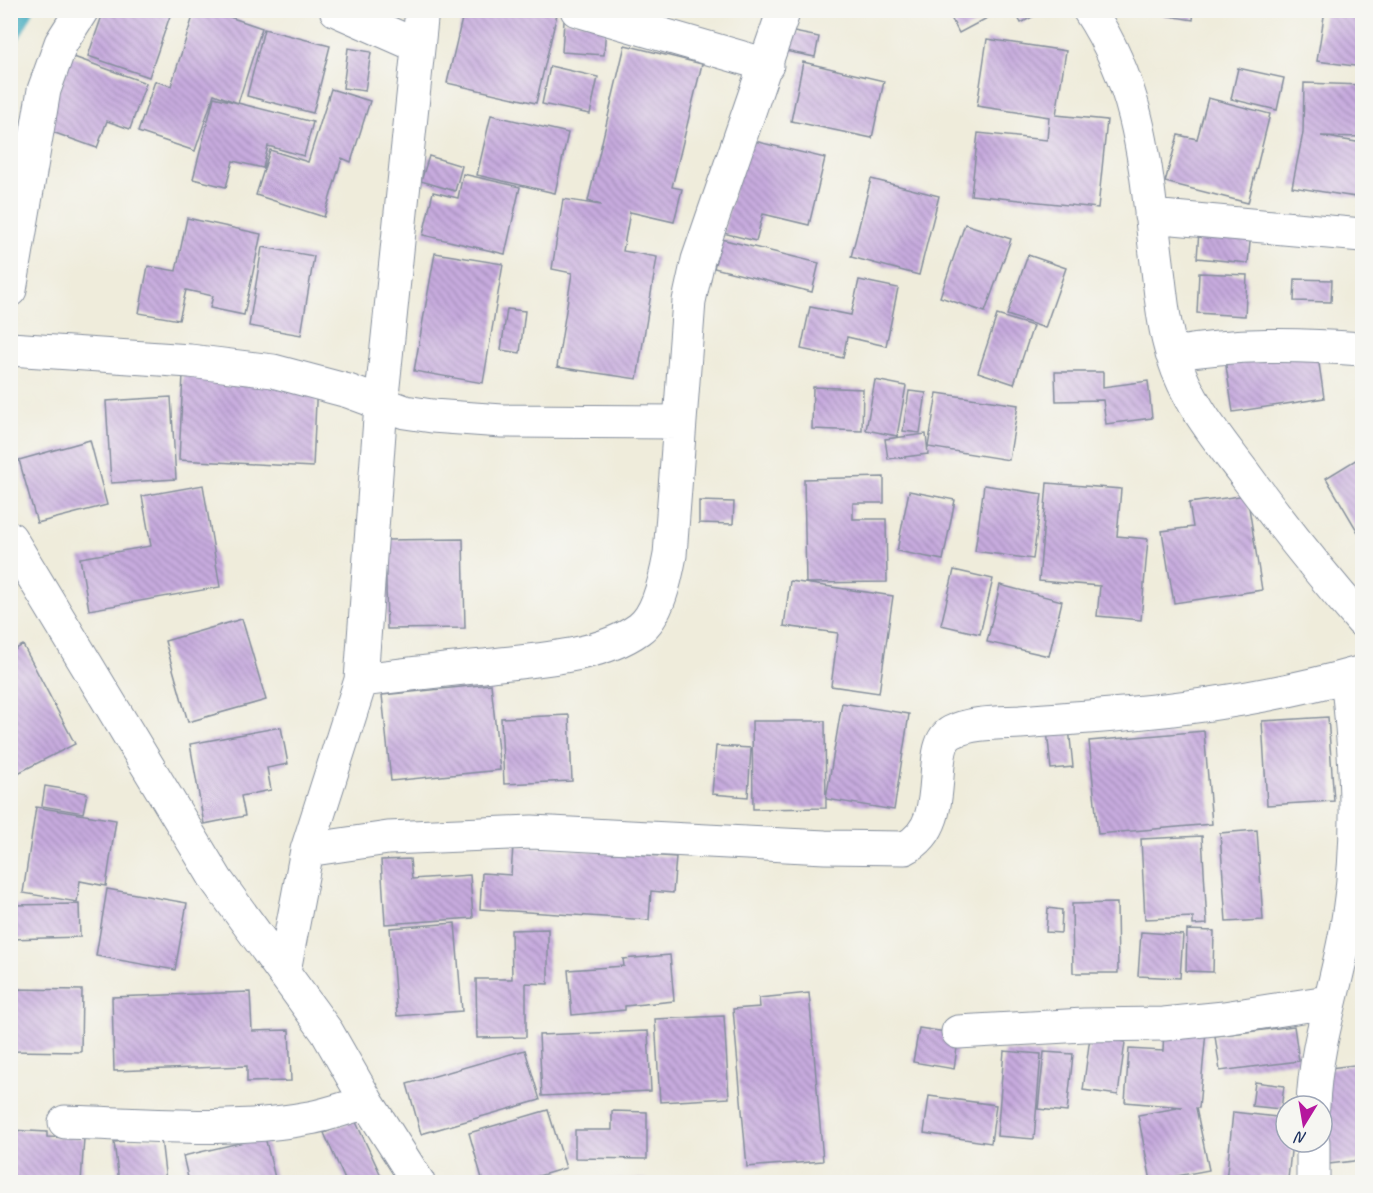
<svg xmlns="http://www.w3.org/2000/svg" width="1373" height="1193" font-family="Caveat,sans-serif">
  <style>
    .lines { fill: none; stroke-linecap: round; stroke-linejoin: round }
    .stream { stroke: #3faabe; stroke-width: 14 }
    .building { fill: url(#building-back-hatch) }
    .street-casing { stroke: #858e9c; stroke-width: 35 }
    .street { stroke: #fff; stroke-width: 33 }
  </style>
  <defs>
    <pattern id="building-back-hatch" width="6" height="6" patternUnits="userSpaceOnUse" patternTransform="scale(1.5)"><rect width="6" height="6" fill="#c7abde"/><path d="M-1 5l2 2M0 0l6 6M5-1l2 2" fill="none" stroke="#a18cb7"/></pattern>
  </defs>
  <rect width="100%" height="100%" fill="#f6f6f2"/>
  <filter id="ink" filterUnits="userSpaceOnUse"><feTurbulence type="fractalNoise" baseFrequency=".0167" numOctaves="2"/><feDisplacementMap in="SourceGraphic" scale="12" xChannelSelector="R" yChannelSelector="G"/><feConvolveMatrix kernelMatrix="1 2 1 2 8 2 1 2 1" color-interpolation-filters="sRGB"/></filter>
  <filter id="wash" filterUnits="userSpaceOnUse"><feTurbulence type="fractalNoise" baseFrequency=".008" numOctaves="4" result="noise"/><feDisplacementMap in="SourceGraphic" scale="24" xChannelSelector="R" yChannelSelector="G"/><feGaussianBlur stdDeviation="1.35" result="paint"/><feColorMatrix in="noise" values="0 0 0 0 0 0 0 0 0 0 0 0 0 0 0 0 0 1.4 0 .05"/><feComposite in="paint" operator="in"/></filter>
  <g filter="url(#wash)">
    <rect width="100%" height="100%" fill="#efecdb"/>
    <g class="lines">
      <!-- stream -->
      <path class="stream" d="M 10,42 L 27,10"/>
    </g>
    <g id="blocks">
      <!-- building -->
      <path class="building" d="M 104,10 L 172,10 L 149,77 L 88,56 Z
        M 195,10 L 209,10 L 262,28 L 238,103 L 214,94 L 195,151 L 138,132 L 155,81 L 171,86 Z
        M 464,10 L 543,10 L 557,14 L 536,103 L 447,83 Z
        M 947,10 L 1002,10 L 959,33 Z
        M 1014,10 L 1045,10 L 1021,23 Z
        M 1163,10 L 1194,10 L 1193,20 L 1162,15 Z
        M 1325,10 L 1362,15 L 1362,67 L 1317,61 Z
        M 564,21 L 606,24 L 604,55 L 562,52 Z
        M 264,29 L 330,46 L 313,113 L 247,96 Z
        M 784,30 L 819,37 L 815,57 L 780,50 Z
        M 987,39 L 1066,51 L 1056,115 L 1107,120 L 1098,208 L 971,195 L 978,133 L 1047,140 L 1049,117 L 977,106 Z
        M 625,45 L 702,64 L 672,187 L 682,189 L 674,222 L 630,212 L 623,251 L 657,257 L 637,379 L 557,367 L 572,273 L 552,269 L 563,199 L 601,205 L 588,201 Z
        M 348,48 L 371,52 L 365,91 L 343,88 Z
        M 71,56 L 146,83 L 130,129 L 107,121 L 97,148 L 44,129 Z
        M 803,62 L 884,81 L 872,138 L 791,121 Z
        M 550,66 L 598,77 L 590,114 L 542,104 Z
        M 1238,68 L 1284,78 L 1277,110 L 1231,99 Z
        M 1304,83 L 1362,85 L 1362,137 L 1321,136 L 1362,143 L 1362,198 L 1292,187 L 1303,133 Z
        M 331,89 L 370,101 L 351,162 L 342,158 L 324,217 L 256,195 L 270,150 L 308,162 Z
        M 214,97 L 313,122 L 304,156 L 268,146 L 263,168 L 233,161 L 226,187 L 193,179 Z
        M 1208,98 L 1270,114 L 1248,203 L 1165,182 L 1178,135 L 1197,139 Z
        M 491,115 L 568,133 L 555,193 L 477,175 Z
        M 746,139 L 825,158 L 809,225 L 763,214 L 756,241 L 723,233 Z
        M 429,156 L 462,166 L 455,191 L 421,181 Z
        M 463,174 L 520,187 L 505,254 L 423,235 L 433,192 L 458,198 Z
        M 871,179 L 939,196 L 919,275 L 851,257 Z
        M 187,218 L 261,234 L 244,315 L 210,308 L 213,296 L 186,290 L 179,320 L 139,313 L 148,266 L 176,271 Z
        M 1200,218 L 1252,222 L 1248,263 L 1197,258 Z
        M 965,224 L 1011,239 L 985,312 L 940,297 Z
        M 721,239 L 819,263 L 812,292 L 714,268 Z
        M 262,247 L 314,256 L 301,335 L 249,326 Z
        M 435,253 L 503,264 L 483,383 L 414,371 Z
        M 1028,255 L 1066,268 L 1045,328 L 1007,315 Z
        M 1199,273 L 1247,275 L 1245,316 L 1197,313 Z
        M 1295,279 L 1332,280 L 1331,302 L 1294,301 Z
        M 859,280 L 898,288 L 886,346 L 847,337 L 843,358 L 801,349 L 810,307 L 851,315 Z
        M 507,309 L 525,311 L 520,353 L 501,350 Z
        M 997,315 L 1033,326 L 1014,384 L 978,372 Z
        M 1223,346 L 1318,357 L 1324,398 L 1233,412 Z
        M 1055,372 L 1103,372 L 1103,387 L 1148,381 L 1152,418 L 1106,424 L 1103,400 L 1056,401 Z
        M 183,374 L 317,381 L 313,467 L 179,460 Z
        M 875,380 L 906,386 L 897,436 L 866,430 Z
        M 813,387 L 863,389 L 862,431 L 812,429 Z
        M 909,391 L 926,393 L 920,433 L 903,431 Z
        M 937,393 L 1018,405 L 1009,460 L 928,447 Z
        M 171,397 L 176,479 L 111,483 L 106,401 Z
        M 926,434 L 928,454 L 888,459 L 885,439 Z
        M 90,440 L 107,505 L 37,523 L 19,460 Z
        M 1362,456 L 1362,539 L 1326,478 Z
        M 884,477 L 884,503 L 853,503 L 853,519 L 886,519 L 887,582 L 806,583 L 804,479 Z
        M 1047,483 L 1121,489 L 1117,536 L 1148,539 L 1141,620 L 1097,616 L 1100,586 L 1039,581 Z
        M 203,485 L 220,587 L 89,610 L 80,558 L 151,546 L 142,496 Z
        M 984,485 L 1042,494 L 1033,559 L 975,551 Z
        M 909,491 L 955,500 L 943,560 L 897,551 Z
        M 1247,495 L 1262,590 L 1174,603 L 1162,531 L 1193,527 L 1189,503 Z
        M 699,501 L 734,502 L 733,524 L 699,523 Z
        M 463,539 L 465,628 L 387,629 L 385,540 Z
        M 954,570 L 993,579 L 980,634 L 941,625 Z
        M 790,581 L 893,596 L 879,693 L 831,686 L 838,633 L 784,626 Z
        M 1000,585 L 1062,601 L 1049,656 L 987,642 Z
        M 242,619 L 266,700 L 188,722 L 165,641 Z
        M 23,645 L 75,744 L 10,777 L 10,652 Z
        M 491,684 L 500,770 L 391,781 L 382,695 Z
        M 842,703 L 909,714 L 894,810 L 826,799 Z
        M 569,715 L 572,781 L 504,784 L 501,718 Z
        M 1328,717 L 1334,801 L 1267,805 L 1262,721 Z
        M 752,721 L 825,721 L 826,808 L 753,809 Z
        M 281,727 L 288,764 L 267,768 L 271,790 L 241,796 L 245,816 L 204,824 L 190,744 Z
        M 1069,728 L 1073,767 L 1051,769 L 1047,730 Z
        M 1204,731 L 1212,824 L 1098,834 L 1089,741 Z
        M 716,746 L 751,748 L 748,797 L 712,794 Z
        M 45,786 L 87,793 L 83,813 L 42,806 Z
        M 36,807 L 116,820 L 106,886 L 80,881 L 77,902 L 23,893 Z
        M 1257,830 L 1263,920 L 1226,922 L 1220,833 Z
        M 1202,836 L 1207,924 L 1193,925 L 1193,917 L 1145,919 L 1141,839 Z
        M 513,846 L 676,857 L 673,893 L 651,891 L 649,920 L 480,909 L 482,873 L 511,875 Z
        M 410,859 L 412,879 L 470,875 L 473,918 L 385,924 L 381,860 Z
        M 107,889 L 187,903 L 175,970 L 96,956 Z
        M 1117,903 L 1118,973 L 1073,973 L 1072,904 Z
        M 79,904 L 80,937 L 10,939 L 10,905 Z
        M 1048,908 L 1062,910 L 1061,933 L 1046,932 Z
        M 455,923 L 462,1011 L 397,1016 L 390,928 Z
        M 548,929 L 548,984 L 526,983 L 526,1037 L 477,1038 L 476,979 L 512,979 L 511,930 Z
        M 1187,930 L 1214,931 L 1213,972 L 1186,971 Z
        M 1141,932 L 1183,935 L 1180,978 L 1138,976 Z
        M 670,955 L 674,1001 L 625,1006 L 625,1010 L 572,1015 L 568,970 L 624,966 L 623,959 Z
        M 10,989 L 82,990 L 81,1052 L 10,1051 Z
        M 250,992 L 252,1031 L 289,1030 L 291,1081 L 247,1082 L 247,1066 L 114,1071 L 112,997 Z
        M 809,993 L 823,1161 L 747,1167 L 733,1009 L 760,1007 L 759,998 Z
        M 724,1016 L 729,1098 L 660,1102 L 655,1019 Z
        M 1294,1026 L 1299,1061 L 1220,1071 L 1215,1036 Z
        M 919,1028 L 959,1034 L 954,1069 L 913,1062 Z
        M 1164,1028 L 1206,1031 L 1199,1108 L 1196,1108 L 1209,1170 L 1151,1181 L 1138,1115 L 1183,1107 L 1125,1102 L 1129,1049 L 1163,1051 Z
        M 648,1031 L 651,1091 L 542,1096 L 539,1035 Z
        M 1090,1037 L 1125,1042 L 1118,1095 L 1083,1090 Z
        M 525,1050 L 540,1100 L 421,1134 L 407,1084 Z
        M 1004,1051 L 1041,1054 L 1034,1139 L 997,1136 Z
        M 1044,1052 L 1073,1054 L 1067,1112 L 1038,1109 Z
        M 1362,1064 L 1362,1160 L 1321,1165 L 1322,1069 Z
        M 1255,1082 L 1284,1086 L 1281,1109 L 1252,1106 Z
        M 929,1096 L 996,1105 L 991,1143 L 924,1133 Z
        M 548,1110 L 566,1168 L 518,1182 L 483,1182 L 469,1133 Z
        M 612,1111 L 647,1112 L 647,1159 L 575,1158 L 575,1130 L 612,1130 Z
        M 1233,1112 L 1286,1118 L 1286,1142 L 1292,1142 L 1288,1179 L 1260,1176 L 1259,1182 L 1226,1182 Z
        M 355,1120 L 384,1182 L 346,1182 L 324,1133 Z
        M 10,1130 L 47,1132 L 47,1137 L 84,1138 L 81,1182 L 10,1182 Z
        M 265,1137 L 276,1182 L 189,1182 L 183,1156 Z
        M 161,1138 L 166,1182 L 119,1182 L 114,1142 Z
        M 646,1179 L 646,1182 L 566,1182 L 566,1180 Z"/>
    </g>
  </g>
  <g filter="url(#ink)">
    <use href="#blocks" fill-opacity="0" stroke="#858e9c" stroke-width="1.5"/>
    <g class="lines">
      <!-- street casing -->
      <g class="street-casing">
        <path id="street" d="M 336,10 L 418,46
          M 577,10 L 767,65
          M 1089,10 C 1143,92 1145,168 1157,262 C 1161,293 1163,326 1173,356 C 1187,401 1215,435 1243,472 C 1281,524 1320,573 1362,621
          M 1151,216 L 1362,235
          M 10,290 L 44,90 L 61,43 L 82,10
          M 10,349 L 190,361 L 273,371 L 348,391 L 405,412 L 432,416 L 502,421 L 680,422
          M 1172,354 C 1236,343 1298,344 1362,349
          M 10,538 L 217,881 L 327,1032 L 367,1102 L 418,1182
          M 361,680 C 402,675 443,670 484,666 C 532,660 599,658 639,629 C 658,616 666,577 670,555 L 689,301 L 698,260 L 784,10
          M 307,850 L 388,838 L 532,832 L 825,847 L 905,848 C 955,823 923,747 952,732 C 971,722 999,723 1020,722 C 1058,719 1096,717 1134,713 C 1211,706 1288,693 1362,672
          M 284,971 L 307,850 L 361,680 L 381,405 L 422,10
          M 958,1032 L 1084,1025 L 1164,1024 L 1224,1018 L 1328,1002
          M 1313,1106 C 1315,1040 1340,978 1349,913 C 1361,834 1356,756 1347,677
          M 65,1122 C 145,1124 230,1133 309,1118 C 328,1115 348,1107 367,1102
          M 1313,1142 L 1313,1182"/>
      </g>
      <!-- street -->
      <use href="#street" class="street"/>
    </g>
  </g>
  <!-- margin -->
  <rect width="1373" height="1193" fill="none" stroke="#f6f6f2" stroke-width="36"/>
  <!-- north arrow -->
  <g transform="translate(1304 1124) rotate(191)"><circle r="28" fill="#f6f6f2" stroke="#9ea6b7" stroke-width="1.5"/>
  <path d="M0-4.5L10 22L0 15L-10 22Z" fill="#b5179e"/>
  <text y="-9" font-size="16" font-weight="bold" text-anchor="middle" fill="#1b2f5e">N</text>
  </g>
</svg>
